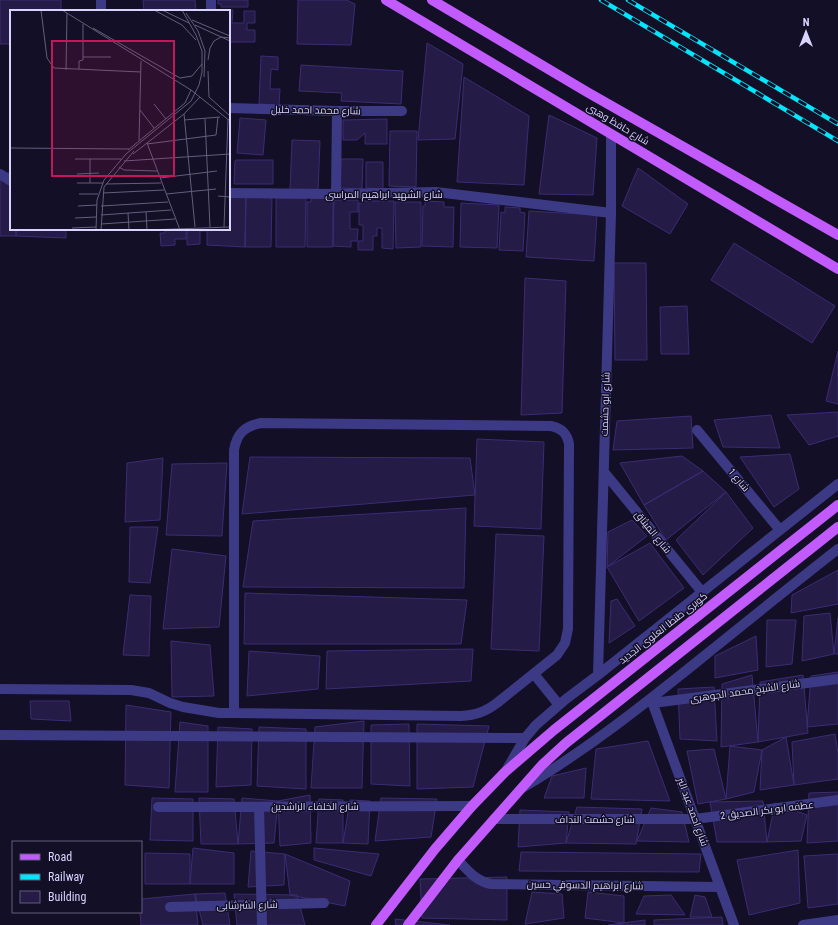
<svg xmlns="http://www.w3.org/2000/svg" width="838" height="925" font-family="'Roboto Condensed',Cairo,sans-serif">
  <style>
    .building { fill: #241b47; stroke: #3b2d73 }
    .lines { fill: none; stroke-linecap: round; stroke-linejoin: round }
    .minor { stroke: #3d3a85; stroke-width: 10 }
    .major { stroke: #c25bff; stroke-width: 10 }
    .rail-casing { stroke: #00e5ff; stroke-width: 4.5 }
    .rail { stroke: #130f26; stroke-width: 3; stroke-dasharray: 9; stroke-linecap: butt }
    .labels { text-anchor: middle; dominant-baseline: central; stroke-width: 3; stroke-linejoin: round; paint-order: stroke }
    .street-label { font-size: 10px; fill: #d9d4ff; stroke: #130f26 }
    .inset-road { fill: none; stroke: #625e7d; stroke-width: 1 }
    .view { fill: #c2185b; fill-opacity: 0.15; stroke: #c2185b; stroke-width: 2 }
    .inset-edge { fill: none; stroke: #d9d4ff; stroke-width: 2 }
  </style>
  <rect width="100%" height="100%" fill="#130f26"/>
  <!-- building -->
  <path class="building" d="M 0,0 L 61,0 L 61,11 L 11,11 L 11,44 L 0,44 Z
    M 143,0 L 195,0 L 196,11 L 144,11 Z
    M 218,0 L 248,0 L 248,7 L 221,7 L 221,4 L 218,4 Z
    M 298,0 L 346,0 L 355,4 L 351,45 L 297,44 Z
    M 223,10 L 233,10 L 232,23 L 244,23 L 244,11 L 255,11 L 255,23 L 247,23 L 247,30 L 255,30 L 255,42 L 229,42 L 229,11 L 223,11 Z
    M 427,43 L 463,64 L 455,139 L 418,140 Z
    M 261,56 L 278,57 L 278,70 L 271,69 L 270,89 L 280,89 L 279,105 L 259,104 Z
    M 301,65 L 403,71 L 401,104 L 341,101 L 342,93 L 299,91 Z
    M 464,77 L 529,116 L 524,185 L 457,182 Z
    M 549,115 L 597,138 L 593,195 L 539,194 Z
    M 240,118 L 266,120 L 263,155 L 237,153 Z
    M 387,119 L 387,144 L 365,144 L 365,133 L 357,140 L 343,140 L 343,120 Z
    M 390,131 L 417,131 L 416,187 L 389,186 Z
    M 292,140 L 320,141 L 318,191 L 290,190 Z
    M 341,159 L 363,159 L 362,189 L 340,188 Z
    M 236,160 L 273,160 L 273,184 L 234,184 L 235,161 Z
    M 366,162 L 383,162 L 383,189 L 366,188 Z
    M 638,168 L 688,204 L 670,234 L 622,206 Z
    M 0,173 L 11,173 L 11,229 L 16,229 L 16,236 L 0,236 Z
    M 229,196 L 246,197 L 245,247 L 207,245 L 207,229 L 229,229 Z
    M 246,197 L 272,198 L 271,247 L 245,247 Z
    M 276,198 L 306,198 L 305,247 L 276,247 Z
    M 311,198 L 333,198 L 333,247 L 307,247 L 307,202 L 311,202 Z
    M 334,200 L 358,200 L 358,212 L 350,212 L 350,229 L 358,229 L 357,241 L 351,241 L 351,247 L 333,246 Z
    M 362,201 L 394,201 L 393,249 L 382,248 L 382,228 L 377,228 L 377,236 L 373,236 L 373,250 L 358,250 L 358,241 L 363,241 L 363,225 L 359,225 L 359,203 L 362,203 Z
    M 425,201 L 444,202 L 444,207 L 454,207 L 453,247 L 422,246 L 423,206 L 425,206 Z
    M 395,202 L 421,202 L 421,247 L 396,248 Z
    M 461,203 L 499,205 L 497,248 L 460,247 Z
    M 505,207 L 520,208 L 520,212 L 525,213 L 523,251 L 499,250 L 501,212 L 505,213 Z
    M 529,211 L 597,215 L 594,261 L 526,257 Z
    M 16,229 L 66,229 L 66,238 L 16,236 Z
    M 165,229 L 186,229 L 186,239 L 175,239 L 175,245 L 161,246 L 160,233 L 165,233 Z
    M 187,229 L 206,229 L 206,231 L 200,231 L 200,244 L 187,245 Z
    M 734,243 L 835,306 L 812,343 L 711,280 Z
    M 614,263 L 646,263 L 647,360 L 615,360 Z
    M 525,278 L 566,281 L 562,413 L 521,415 Z
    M 687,306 L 689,354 L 661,354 L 660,307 Z
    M 838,351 L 838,404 L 826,401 Z
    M 838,412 L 838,436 L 809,445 L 787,415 Z
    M 771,415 L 780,448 L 723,447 L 714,420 Z
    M 691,416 L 693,448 L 613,450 L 617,421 Z
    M 477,439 L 544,442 L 541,529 L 474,526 Z
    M 790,454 L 799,489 L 774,507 L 740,457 Z
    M 682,456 L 703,471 L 644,505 L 620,463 Z
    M 250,457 L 470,458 L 475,495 L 242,514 Z
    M 163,458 L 160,520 L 125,522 L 127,463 Z
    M 227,463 L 222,536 L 166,535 L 172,464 Z
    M 703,471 L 726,492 L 666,540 L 644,505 Z
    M 726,492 L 753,528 L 703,575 L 676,540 Z
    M 466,508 L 464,588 L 243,587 L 253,521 Z
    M 632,520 L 647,536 L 607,567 L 608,532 Z
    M 130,527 L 158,527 L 150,583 L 129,582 Z
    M 496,534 L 544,536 L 539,651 L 491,649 Z
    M 650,543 L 684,588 L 639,621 L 607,567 Z
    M 172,549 L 226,556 L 219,627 L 163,629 Z
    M 838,570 L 838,604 L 791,613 L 792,595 Z
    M 245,593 L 467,600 L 461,644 L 244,644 Z
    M 130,595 L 151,596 L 149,656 L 123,655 Z
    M 617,599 L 635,626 L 609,643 L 611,601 Z
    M 830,613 L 834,654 L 802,661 L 804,616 Z
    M 838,618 L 838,654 L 834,654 Z
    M 767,620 L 796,620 L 792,664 L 766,667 Z
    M 756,636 L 758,670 L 715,678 L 715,656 Z
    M 171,641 L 210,645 L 214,696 L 172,697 Z
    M 473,649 L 471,681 L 326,689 L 327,651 Z
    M 249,651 L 320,656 L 318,689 L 247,696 Z
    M 838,672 L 838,724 L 807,727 L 811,676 Z
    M 752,675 L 758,742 L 721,747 L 722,684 Z
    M 803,675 L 808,733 L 758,742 L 760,682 Z
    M 714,687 L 717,741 L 680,739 L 678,689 Z
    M 30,701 L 69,701 L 71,721 L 31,719 Z
    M 126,705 L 171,712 L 169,788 L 125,785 Z
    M 364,721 L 362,788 L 311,788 L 315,727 Z
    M 180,722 L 208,726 L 208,792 L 175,792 Z
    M 409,724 L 410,786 L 371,784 L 371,725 Z
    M 417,724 L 489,726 L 473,787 L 417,789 Z
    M 218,727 L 252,729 L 251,785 L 216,787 Z
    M 259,727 L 306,729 L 306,789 L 257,786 Z
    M 835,734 L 838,753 L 838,779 L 794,785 L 792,742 Z
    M 786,737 L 794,785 L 760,790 L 762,750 Z
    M 648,741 L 670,801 L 591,799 L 596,749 Z
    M 730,746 L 762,750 L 754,792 L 726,799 Z
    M 714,749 L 726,799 L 698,804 L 687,751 Z
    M 586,768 L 584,798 L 544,798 L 552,776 Z
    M 838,792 L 838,841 L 807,843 L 809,793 Z
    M 310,795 L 311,843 L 280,846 L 278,801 Z
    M 152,798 L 193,799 L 193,841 L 150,840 Z
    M 199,798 L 234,799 L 238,844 L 201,844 Z
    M 242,798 L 278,801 L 274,843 L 238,844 Z
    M 381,798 L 437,799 L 431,837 L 375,841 Z
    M 319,799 L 343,800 L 343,843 L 316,843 Z
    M 350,800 L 370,801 L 368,844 L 343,843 Z
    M 763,801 L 767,842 L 717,842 L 710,802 Z
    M 775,803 L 807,815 L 801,841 L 767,842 Z
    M 577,807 L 642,809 L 636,844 L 566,843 Z
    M 651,808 L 682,812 L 689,842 L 637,841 Z
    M 520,810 L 569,812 L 566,843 L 518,847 Z
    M 193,848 L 234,853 L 234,884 L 190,884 Z
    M 314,848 L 379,854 L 371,876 L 314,860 Z
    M 798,850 L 800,903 L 749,915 L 737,860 Z
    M 251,851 L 285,854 L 284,885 L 248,887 Z
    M 521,852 L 701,854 L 699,872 L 519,871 Z
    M 145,853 L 190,854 L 190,884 L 145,884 Z
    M 285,854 L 350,881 L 345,906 L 290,895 Z
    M 838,854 L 838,904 L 808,908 L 804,856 Z
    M 507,877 L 507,920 L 422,918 L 420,879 Z
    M 532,892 L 562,894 L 564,918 L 525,924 Z
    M 588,892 L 624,896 L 624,923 L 585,918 Z
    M 225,893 L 230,925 L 203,925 L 195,894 Z
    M 195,894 L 198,925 L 141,925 L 140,912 L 141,899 Z
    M 234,894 L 297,895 L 305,925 L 237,925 Z
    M 671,895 L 685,915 L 636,914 L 644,896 Z
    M 695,895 L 705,897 L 712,917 L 690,917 Z
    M 722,917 L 723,925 L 654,925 L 654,920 Z
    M 395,919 L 450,925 L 396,925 Z
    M 645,920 L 645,925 L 608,925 Z"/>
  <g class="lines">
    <!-- minor -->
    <path class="minor" d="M 211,0 L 211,11
      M 101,11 L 101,0
      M 229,108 L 337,111 L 402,111
      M 0,174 L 11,181
      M 229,193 L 336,194 L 436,192 L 611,213
      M 336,194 L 337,111
      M 697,430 L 780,530
      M 604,472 L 702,592
      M 534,674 L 559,705
      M 598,675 L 611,213 L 611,134
      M 0,689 L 131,690 L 149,693 L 170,703 L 183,707 L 219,713 L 234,713 L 461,716 C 476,715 485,712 497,703 L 557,655 L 565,643 L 568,629 L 569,444 C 567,433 561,428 551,426 L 261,423 C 245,426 237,433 234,450 L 234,713
      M 651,699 L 734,925
      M 653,703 L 838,679
      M 0,735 L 525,738
      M 507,769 L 525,738 L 536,725 L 566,699 L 598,675 L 838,484
      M 524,787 C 585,751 642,706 698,661 C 745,623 791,586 838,549
      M 158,807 L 472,806
      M 259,807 L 262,925
      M 494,819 L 695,819 L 838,800
      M 458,860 C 468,871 476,881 491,884 L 720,887
      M 170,907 L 324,903
      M 803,925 L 838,920"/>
    <!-- major -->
    <path class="major" d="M 386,0 L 838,269
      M 432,0 L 587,92 L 838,235
      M 376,925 L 435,849 L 472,806 L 505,772 L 554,730 L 838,505
      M 408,925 L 458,860 L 542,765 L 566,743 L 838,527"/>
    <!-- rail casing -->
    <g class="rail-casing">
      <path id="rail" d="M 601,0 L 838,141
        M 628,0 L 838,124"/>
    </g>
    <!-- rail -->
    <use href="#rail" class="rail"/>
  </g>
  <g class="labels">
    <!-- street labels -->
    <g class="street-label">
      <text transform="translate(316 110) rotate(1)">شارع محمد احمد خليل</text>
      <text transform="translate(618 124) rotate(31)">شارع حافظ وهبى</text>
      <text x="384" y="194">شارع الشهيد ابراهيم المراسى</text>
      <text transform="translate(605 404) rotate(-88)">شارع ابو حشمت</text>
      <text transform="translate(739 480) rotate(50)">شارع 1</text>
      <text transform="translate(653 532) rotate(51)">شارع الميثاق</text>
      <text transform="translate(663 628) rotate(-38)">كوبرى طنطا العلوى الجديد</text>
      <text transform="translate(745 691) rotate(-8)">شارع الشيخ محمد الجوهرى</text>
      <text x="315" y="806">شارع الخلفاء الراشدين</text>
      <text transform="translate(767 810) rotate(-7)">عطفه ابو بكر الصديق 2</text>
      <text transform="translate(693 812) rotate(70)">شارع احمد عبد البر</text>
      <text x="595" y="819">شارع حشمت النداف</text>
      <text transform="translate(585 885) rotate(1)">شارع ابراهيم الدسوقي حسين</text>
      <text transform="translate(247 905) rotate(-1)">شارع الشرشابى</text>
    </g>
  </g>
  <!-- overview -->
  <g transform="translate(10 10)">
    <rect width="220" height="220" fill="#130f26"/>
    <path class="inset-road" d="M 31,0 L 37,48 L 44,58 L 131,62M 52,0 L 181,80 L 220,111M 144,0 L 172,15 L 186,30M 152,0 L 179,13M 176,3 L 188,21 L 195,41 L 194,67M 182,10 L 220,26M 185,15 L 220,31M 83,18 L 170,68 L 182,66 L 192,54M 73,47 L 101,47M 198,50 L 200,38 L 204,31 L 211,27 L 220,28M 69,59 L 69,51 L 73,50 L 73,14M 56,60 L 57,3M 198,61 L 199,87 L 220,106M 144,94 L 156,109M 130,100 L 144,118M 174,104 L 185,217M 195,109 L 200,217M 174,110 L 210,107M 129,130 L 131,51M 137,133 L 170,220M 137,134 L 206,125 L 208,107M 0,138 L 119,139M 118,140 L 175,93 L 181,80M 123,144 L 174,104 L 190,87M 65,149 L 111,149M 80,149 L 80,173M 114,151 L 220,144M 109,157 L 114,160 L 147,161M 67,164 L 89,163M 150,168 L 207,161M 67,173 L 93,173M 96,174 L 151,173M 93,183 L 154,180M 69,184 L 88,184M 156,184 L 206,179M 208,186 L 220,187M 68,196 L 87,195M 91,196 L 158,192M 136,202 L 137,220M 118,203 L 119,220M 91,205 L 161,200M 65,208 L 86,207M 91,214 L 165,209M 214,217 L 218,109M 62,218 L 86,217M 86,220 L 87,190 L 94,170 L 116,144 L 181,91 L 189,75 L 192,62 L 192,41 L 186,25 L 172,0M 91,220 L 94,177 L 124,141M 136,220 L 220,217"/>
    <path class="view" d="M 42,31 L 164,31 L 164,166 L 42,166 Z"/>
    <rect width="220" height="220" class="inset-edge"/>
  </g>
  <!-- legend -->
  <rect x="12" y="841" width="130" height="72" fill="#130f26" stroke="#625e7d"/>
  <rect x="20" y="854" width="20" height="6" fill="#c25bff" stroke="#625e7d"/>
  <text x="48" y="861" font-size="12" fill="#d9d4ff">Road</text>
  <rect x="20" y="874" width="20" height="6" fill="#00e5ff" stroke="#625e7d"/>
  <text x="48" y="881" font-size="12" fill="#d9d4ff">Railway</text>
  <rect x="20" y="891" width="20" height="12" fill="#241b47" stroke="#625e7d"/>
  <text x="48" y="901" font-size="12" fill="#d9d4ff">Building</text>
  <!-- north arrow -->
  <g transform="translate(806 32)" stroke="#130f26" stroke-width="3" paint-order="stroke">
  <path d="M0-3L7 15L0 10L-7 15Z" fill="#d9d4ff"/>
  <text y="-6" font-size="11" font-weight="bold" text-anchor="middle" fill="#d9d4ff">N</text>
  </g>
</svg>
